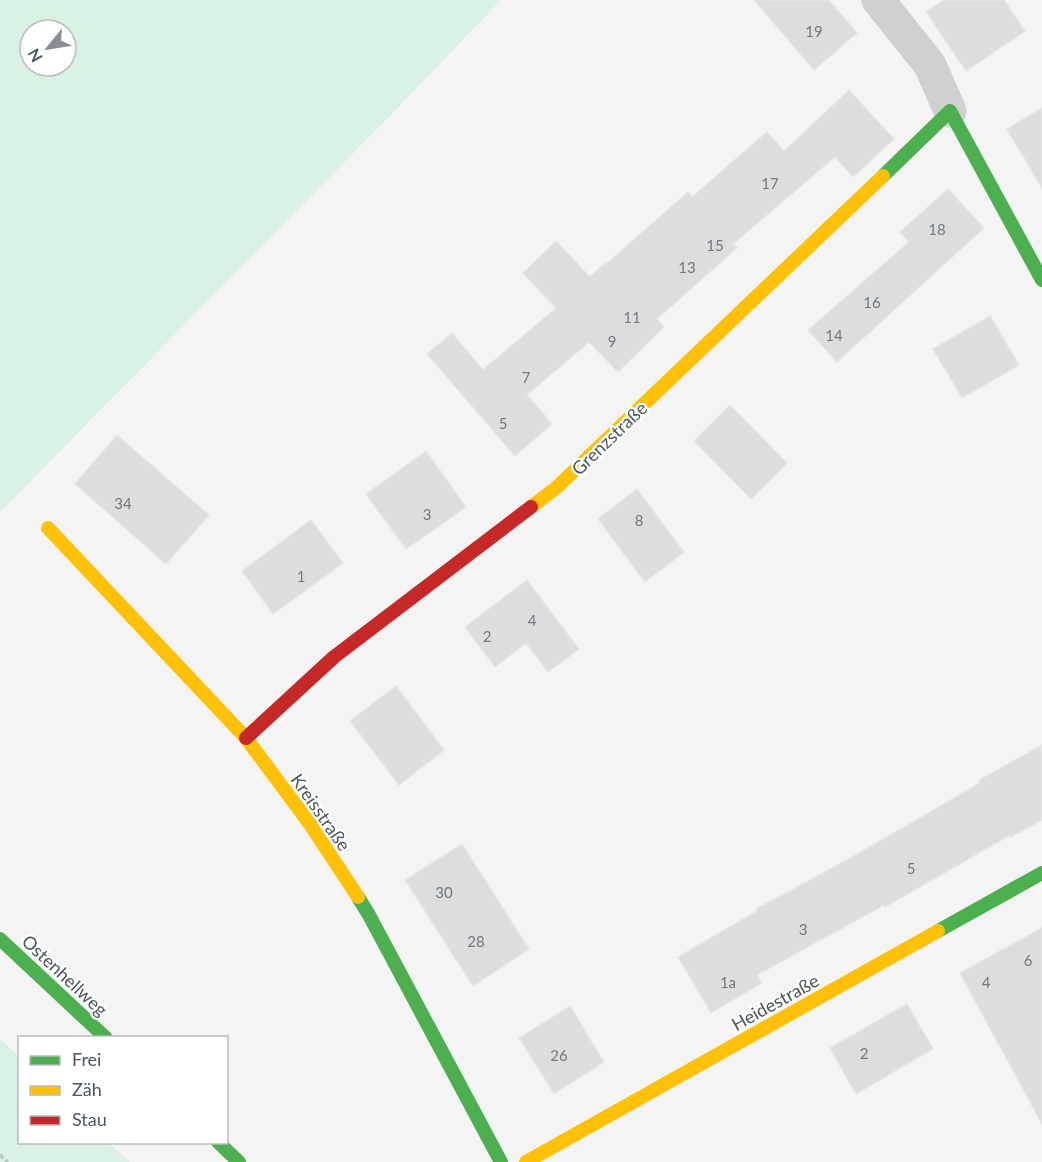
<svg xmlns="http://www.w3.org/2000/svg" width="1042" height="1162" font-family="Lato,sans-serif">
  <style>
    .green { fill: #d9f2e3; fill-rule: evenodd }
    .building { fill: #ddddde; stroke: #e5e6e7; stroke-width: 1.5 }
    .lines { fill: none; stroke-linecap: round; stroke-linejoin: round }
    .path { stroke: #bcc7c4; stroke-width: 4; stroke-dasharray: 4.5 3; stroke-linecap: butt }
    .street { stroke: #ced0d2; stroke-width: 33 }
    .fast { stroke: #4caf50; stroke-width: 14 }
    .slow { stroke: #ffc107; stroke-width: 14 }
    .jam { stroke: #c62828; stroke-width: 14 }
    .labels { text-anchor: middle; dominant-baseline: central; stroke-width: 4.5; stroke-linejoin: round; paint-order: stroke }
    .number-label { font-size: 15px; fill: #707881 }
    .street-label { font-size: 18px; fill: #4a5661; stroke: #fff }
  </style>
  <rect width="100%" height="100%" fill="#f4f4f4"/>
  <!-- green -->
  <path class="green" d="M 0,0 L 501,0 L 381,125 L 0,512 ZM 30,30 L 66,30 L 66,66 L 30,66 Z
    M 0,1039 L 19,1057 L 20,1142 L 109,1143 L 130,1162 L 0,1162 Z"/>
  <!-- building -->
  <path class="building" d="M 754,0 L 829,0 L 857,33 L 814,70 Z
    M 944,0 L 1004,0 L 1025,31 L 966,71 L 926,12 Z
    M 849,90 L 894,139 L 853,177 L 835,157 L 733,244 L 737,248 L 657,319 L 664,327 L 618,372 L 589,342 L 527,395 L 552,424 L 515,456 L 427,354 L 452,333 L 483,370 L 556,308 L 523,273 L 556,241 L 590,277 L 604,264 L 605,265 L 688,192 L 692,197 L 767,132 L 784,151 Z
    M 1042,108 L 1042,188 L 1007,129 Z
    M 948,189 L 984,228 L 837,362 L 808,330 L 909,242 L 900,232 Z
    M 990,316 L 1019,365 L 962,398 L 933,349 Z
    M 730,405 L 787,463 L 751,499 L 694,441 Z
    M 117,435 L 209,515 L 166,564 L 75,484 Z
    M 426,451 L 466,507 L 406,549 L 366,494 Z
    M 637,489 L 684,552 L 645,582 L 598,519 Z
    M 311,520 L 343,563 L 273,614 L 242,571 Z
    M 527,580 L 579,649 L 548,672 L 526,643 L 495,667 L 465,627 Z
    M 396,686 L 444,750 L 399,785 L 350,721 Z
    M 1042,745 L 1042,820 L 1011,837 L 1010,835 L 885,907 L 884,905 L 757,975 L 762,983 L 711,1013 L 678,957 L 757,911 L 756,909 L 849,859 L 980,783 L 979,780 Z
    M 462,844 L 529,949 L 473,986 L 405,880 Z
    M 1042,928 L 1042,1124 L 960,973 Z
    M 907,1004 L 933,1049 L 856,1094 L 830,1048 Z
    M 570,1006 L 604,1062 L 554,1094 L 519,1038 Z"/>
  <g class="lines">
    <!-- path -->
    <path class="path" d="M 0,1155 L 8,1162"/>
    <!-- street -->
    <path class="street" d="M 878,0 L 930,65 L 950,111"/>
    <!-- fast -->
    <path class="fast" d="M 883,176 L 950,111 L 1042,280
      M 358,897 L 369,915 L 501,1162
      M 938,931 L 1042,873
      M 0,939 L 106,1038
      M 218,1142 L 239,1162"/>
    <!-- slow -->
    <path class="slow" d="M 531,507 L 556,488 L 883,176
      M 48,528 L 246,738 L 310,824 L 358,897
      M 526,1162 L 938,931"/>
    <!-- jam -->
    <path class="jam" d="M 246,738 L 334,657 L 531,507"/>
  </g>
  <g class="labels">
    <!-- number labels -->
    <g class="number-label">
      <text x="814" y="31">19</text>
      <text x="770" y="183">17</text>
      <text x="937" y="229">18</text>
      <text x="715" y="245">15</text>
      <text x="687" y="267">13</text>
      <text x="872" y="302">16</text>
      <text x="632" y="317">11</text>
      <text x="834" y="335">14</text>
      <text x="612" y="341">9</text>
      <text x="526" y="377">7</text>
      <text x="503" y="423">5</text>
      <text x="123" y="503">34</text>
      <text x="427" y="514">3</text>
      <text x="639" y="520">8</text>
      <text x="301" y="576">1</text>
      <text x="532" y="620">4</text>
      <text x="487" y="636">2</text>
      <text x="911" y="868">5</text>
      <text x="444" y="892">30</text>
      <text x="803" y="929">3</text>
      <text x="476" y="941">28</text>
      <text x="1028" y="960">6</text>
      <text x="728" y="982">1a</text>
      <text x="986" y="982">4</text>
      <text x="864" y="1053">2</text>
      <text x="559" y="1055">26</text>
    </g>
    <!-- street labels -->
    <g class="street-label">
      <text transform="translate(609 438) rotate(-44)">Grenzstraße</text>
      <text transform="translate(321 812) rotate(55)">Kreisstraße</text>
      <text transform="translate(65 975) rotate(43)">Ostenhellweg</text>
      <text transform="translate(775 1002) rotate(-29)">Heidestraße</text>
    </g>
  </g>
  <!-- legend -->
  <rect x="18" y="1036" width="210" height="108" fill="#ffffff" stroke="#b7bbc0" stroke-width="1.5"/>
  <rect x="30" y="1056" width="30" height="9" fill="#4caf50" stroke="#b7bbc0" stroke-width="1.5"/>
  <text x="72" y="1066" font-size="18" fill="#4a5661">Frei</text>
  <rect x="30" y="1086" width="30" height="9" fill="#ffc107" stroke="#b7bbc0" stroke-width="1.5"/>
  <text x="72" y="1096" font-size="18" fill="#4a5661">Zäh</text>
  <rect x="30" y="1116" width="30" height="9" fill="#c62828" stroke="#b7bbc0" stroke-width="1.5"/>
  <text x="72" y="1126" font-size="18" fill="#4a5661">Stau</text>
  <!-- north arrow -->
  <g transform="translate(48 48) rotate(240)"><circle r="28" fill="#ffffff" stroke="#b7bbc0" stroke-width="1.5"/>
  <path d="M0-4.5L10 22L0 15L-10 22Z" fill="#868d94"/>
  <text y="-9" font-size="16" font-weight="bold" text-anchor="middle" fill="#4a5661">N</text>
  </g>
</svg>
